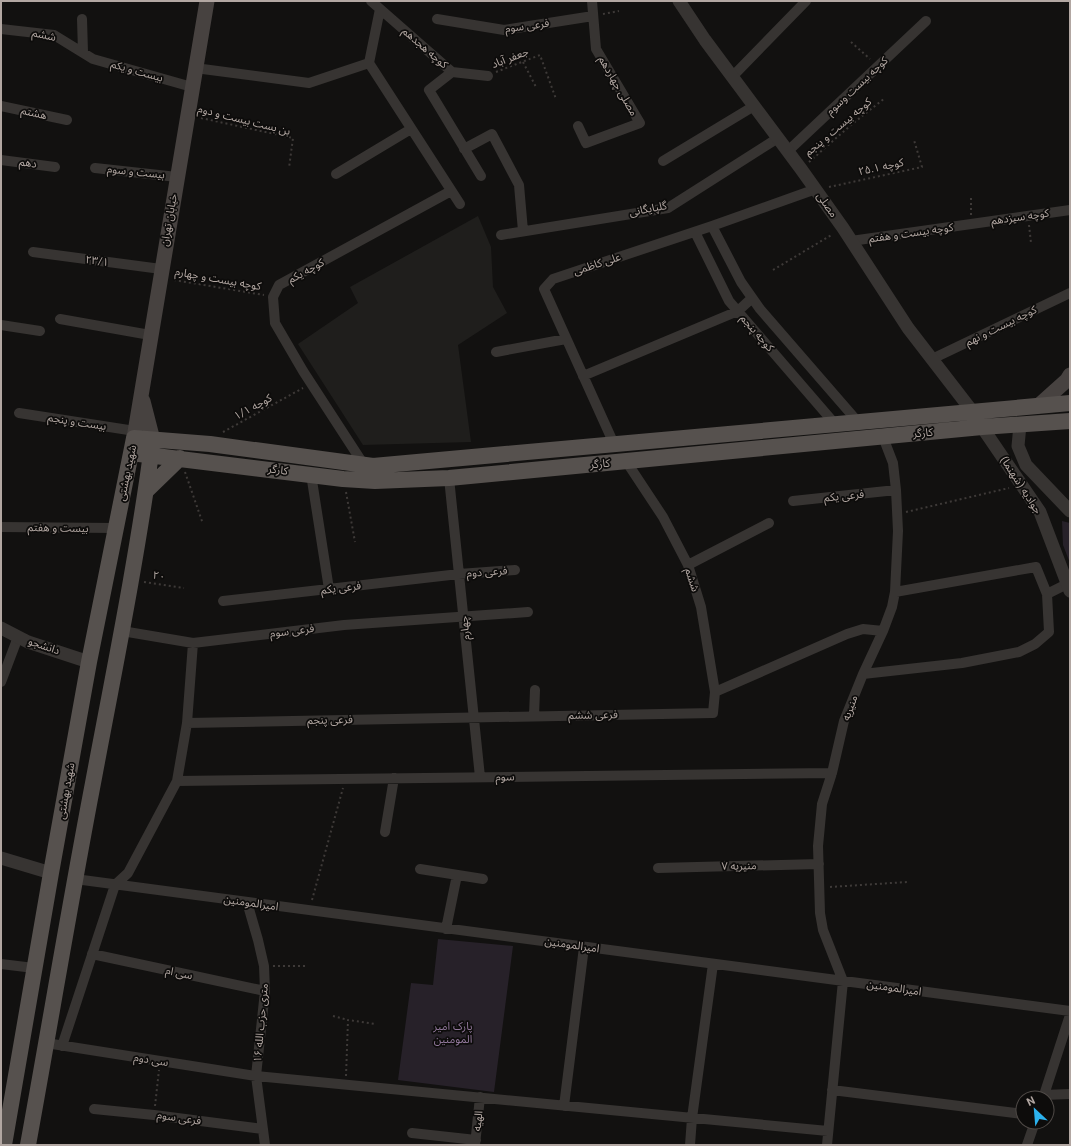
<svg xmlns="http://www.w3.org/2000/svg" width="1071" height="1146" font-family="Roboto,'Noto Sans Arabic',sans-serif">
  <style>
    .built { fill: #1f1e1c }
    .green { fill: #272129 }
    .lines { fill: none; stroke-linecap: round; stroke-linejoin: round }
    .path { stroke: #3e3a38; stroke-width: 2; stroke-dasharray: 2 3; stroke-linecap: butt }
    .minor { stroke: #373432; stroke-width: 10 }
    .tertiary { stroke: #373432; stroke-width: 13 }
    .secondary { stroke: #474240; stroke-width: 15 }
    .primary { stroke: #56514e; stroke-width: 16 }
    .labels { text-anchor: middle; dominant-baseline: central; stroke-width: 3.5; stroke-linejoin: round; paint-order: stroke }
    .street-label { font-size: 11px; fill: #b2a7a2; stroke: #0d0c0b }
    .park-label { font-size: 11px; fill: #93799d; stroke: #0d0c0b }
  </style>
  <rect width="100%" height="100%" fill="#121110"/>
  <!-- built -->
  <path class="built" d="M 478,216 L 491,247 L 493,287 L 507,313 L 458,345 L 471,442 L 363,445 L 298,344 L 358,303 L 350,287 Z"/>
  <!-- green -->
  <path class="green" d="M 1062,521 L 1070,523 L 1070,563 L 1063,545 Z
    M 438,939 L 513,946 L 494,1092 L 398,1080 L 411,983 L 433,985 Z"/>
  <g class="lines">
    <!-- path -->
    <path class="path" d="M 603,14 L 619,11
      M 851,42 L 870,59
      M 523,62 L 536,87
      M 496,72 L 540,55 L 556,99
      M 201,118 L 293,138 L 289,168
      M 809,162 L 851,125 L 885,98
      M 829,187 L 922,167 L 914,140
      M 971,215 L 971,198
      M 1029,225 L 1031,243
      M 773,270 L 833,234
      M 174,280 L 264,295
      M 223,432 L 303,388
      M 185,472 L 203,524
      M 346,492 L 355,542
      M 906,512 L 1009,488
      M 144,582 L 184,588
      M 830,887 L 907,882
      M 312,900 L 343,788
      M 273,966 L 308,966
      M 333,1016 L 348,1020
      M 346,1076 L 348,1020 L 375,1024
      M 155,1106 L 159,1070"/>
    <!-- minor -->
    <path class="minor" d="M 371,1 L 452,72 L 488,76
      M 380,9 L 369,63 L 460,204
      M 82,19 L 83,52
      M 437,19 L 504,30 L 593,16
      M 1,29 L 54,35 L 93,59 L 192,87
      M 195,68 L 309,83 L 369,63
      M 452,72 L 429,90 L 481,176
      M 732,77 L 806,1
      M 1,106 L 67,120
      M 578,126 L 586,143 L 640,123 L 596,49 L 592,1
      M 464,149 L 492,134 L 519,185 L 523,231
      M 788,151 L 926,21
      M 1,160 L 55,167
      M 663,161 L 754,106
      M 95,168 L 177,177
      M 336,174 L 411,129
      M 712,226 L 741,282 L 760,309 L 858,422
      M 695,232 L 729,301 L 835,424
      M 501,235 L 668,208 L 778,138
      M 851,241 L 1070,210
      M 33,252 L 161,269
      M 60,319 L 150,335
      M 1,325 L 40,331
      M 496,352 L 566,339
      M 932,359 L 1070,293
      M 583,376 L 738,311 L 752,298
      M 19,413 L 135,431
      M 614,444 L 544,289 L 553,279 L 712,226 L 816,189
      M 364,465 L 303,371 L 275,323 L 273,297 L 279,285 L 451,191
      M 311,474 L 329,589
      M 449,478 L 480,777
      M 793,501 L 896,490
      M 1,527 L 115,528
      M 688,565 L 769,523
      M 895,592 L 1036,567 L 1047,594
      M 223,601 L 459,574 L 515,570
      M 122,631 L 193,643 L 344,625 L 528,612
      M 863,674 L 962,663 L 1019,652 L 1035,644 L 1049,632 L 1047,594 L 1067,584
      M 1,682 L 18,637
      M 715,692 L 847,634 L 863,629 L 883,631
      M 534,716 L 535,690
      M 187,723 L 713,713 L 715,692 L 701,607 L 688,565 L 663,517 L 626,461
      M 177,781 L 832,773
      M 385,832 L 394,778
      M 658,868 L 819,864
      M 420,869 L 483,879
      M 75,879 L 1070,1011
      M 247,902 L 258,940 L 264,966 L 265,991 L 256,1076 L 265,1145
      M 446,929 L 457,875
      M 92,954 L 265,991
      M 1,964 L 34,968
      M 46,1043 L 256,1076 L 828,1131
      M 62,1046 L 115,885 L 128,873 L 177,781 L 187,723 L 193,643
      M 832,1090 L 1023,1114
      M 1043,1095 L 1070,1094
      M 1043,1098 L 1070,1015
      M 564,1106 L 584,947
      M 94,1109 L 154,1115 L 263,1129
      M 412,1133 L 476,1140
      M 475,1145 L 480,1097
      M 690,1145 L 692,1118 L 713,964
      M 827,1145 L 843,981 L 823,930 L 820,913 L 818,846 L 822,804 L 832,773 L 844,721 L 863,674 L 883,631 L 892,607 L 895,592 L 898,531 L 896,490 L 893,463 L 883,437
      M 1027,1145 L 1035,1122"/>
    <!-- tertiary -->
    <path class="tertiary" d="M 679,1 L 705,40 L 801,169 L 843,228 L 908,328 L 972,411
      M 1020,425 L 1018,446 L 1026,465 L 1070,511
      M 982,427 L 1040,512 L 1070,591
      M 1,628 L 28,642 L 89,662
      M 1,858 L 51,873"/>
    <!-- secondary -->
    <path class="secondary" d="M 143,401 L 153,440
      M 1038,406 L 1067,380 L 1070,375
      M 134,438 L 207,1"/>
    <!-- primary -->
    <path class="primary" d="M 131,453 L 343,479 L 375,481 L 449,478 L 982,427 L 1070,421
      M 146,491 L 180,458
      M 4,1145 L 51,873 L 89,662 L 134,438 L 210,444 L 373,466 L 1070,403
      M 28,1145 C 50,1024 70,903 93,783 C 114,671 137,559 152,446"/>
  </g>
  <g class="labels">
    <!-- street labels -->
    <g class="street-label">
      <text transform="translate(527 26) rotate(-8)">فرعی سوم</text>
      <text transform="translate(44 35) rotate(12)">ششم</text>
      <text transform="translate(425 48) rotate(41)">کوچه هجدهم</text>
      <text transform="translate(510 58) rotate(-21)">جعفر آباد</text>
      <text transform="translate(137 71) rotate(16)">بیست و یکم</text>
      <text transform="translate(618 86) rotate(60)">مصلی چهاردهم</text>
      <text transform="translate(857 86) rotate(-43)">کوچه بیست وسوم</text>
      <text transform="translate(34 113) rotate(13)">هشتم</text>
      <text transform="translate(244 120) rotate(14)">بن بست بیست و دوم</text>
      <text transform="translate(838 127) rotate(-40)">کوچه بیست و پنجم</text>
      <text transform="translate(28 163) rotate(8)">دهم</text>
      <text transform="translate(881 167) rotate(-12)">کوچه ۲۵.۱</text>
      <text transform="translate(136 172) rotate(6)">بیست و سوم</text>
      <text transform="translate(827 205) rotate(55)">مصلی</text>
      <text transform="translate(648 209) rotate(-11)">گلپایگانی</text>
      <text transform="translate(1020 217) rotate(-8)">کوچه سیزدهم</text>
      <text transform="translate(169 220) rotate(-80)">خیابان تهران</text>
      <text transform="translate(911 233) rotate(-8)">کوچه بیست و هفتم</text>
      <text transform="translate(97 261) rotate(7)">۲۳/۱</text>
      <text transform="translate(597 264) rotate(-18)">علی کاظمی</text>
      <text transform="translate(306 271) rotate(-29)">کوچه یکم</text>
      <text transform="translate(218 279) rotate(10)">کوچه بیست و چهارم</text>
      <text transform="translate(1001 326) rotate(-26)">کوچه بیست و نهم</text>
      <text transform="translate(757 333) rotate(49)">کوچه پنجم</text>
      <text transform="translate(253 407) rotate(-29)">کوچه ۱/۱</text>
      <text transform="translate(77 422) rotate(9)">بیست و پنجم</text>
      <text transform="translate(923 433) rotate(-5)">کارگر</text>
      <text transform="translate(600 464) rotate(-5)">کارگر</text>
      <text transform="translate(278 470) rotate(7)">کارگر</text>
      <text transform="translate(127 473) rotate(-78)">شهید بهشتی</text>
      <text transform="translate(1021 485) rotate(57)">جوادیه (شهنما)</text>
      <text transform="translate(844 496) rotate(-6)">فرعی یکم</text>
      <text transform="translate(58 528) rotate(1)">بیست و هفتم</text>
      <text transform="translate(487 572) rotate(-4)">فرعی دوم</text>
      <text transform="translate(159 576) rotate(9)">۲۰</text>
      <text transform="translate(692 580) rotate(72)">ششم</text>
      <text transform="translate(341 588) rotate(-7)">فرعی یکم</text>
      <text transform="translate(465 628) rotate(-96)">چهارم</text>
      <text transform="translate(292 631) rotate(-7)">فرعی سوم</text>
      <text transform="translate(44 646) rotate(19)">دانشجو</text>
      <text transform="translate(850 708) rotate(-70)">منیریه</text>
      <text transform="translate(593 715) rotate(-1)">فرعی ششم</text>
      <text transform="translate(330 720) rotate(-1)">فرعی پنجم</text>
      <text transform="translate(505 777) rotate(-1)">سوم</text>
      <text transform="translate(66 791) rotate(-80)">شهید بهشتی</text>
      <text transform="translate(739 866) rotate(-1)">منیریه ۷</text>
      <text transform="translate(251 903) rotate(8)">امیرالمومنین</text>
      <text transform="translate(572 945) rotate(8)">امیرالمومنین</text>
      <text transform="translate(179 973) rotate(12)">سی ام</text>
      <text transform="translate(894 988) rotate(8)">امیرالمومنین</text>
      <text transform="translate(261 1023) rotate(-85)">۱۶ متری حزب الله</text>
      <text transform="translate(151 1060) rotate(9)">سی دوم</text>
      <text transform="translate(179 1118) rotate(8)">فرعی سوم</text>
      <text transform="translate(478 1121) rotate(-85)">الهیه</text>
    </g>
    <!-- park labels -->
    <g class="park-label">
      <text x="453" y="1026">پارک امیر<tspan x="453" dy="13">المومنین</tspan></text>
    </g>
  </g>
  <!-- border -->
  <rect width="1071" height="1146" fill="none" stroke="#b2a7a2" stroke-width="4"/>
  <!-- north arrow -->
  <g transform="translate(1035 1110) rotate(334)"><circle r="19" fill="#0d0c0b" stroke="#4f4a47"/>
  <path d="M0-3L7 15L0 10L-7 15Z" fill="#2cb2ee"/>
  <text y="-6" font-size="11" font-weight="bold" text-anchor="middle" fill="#b2a7a2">N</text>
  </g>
</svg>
